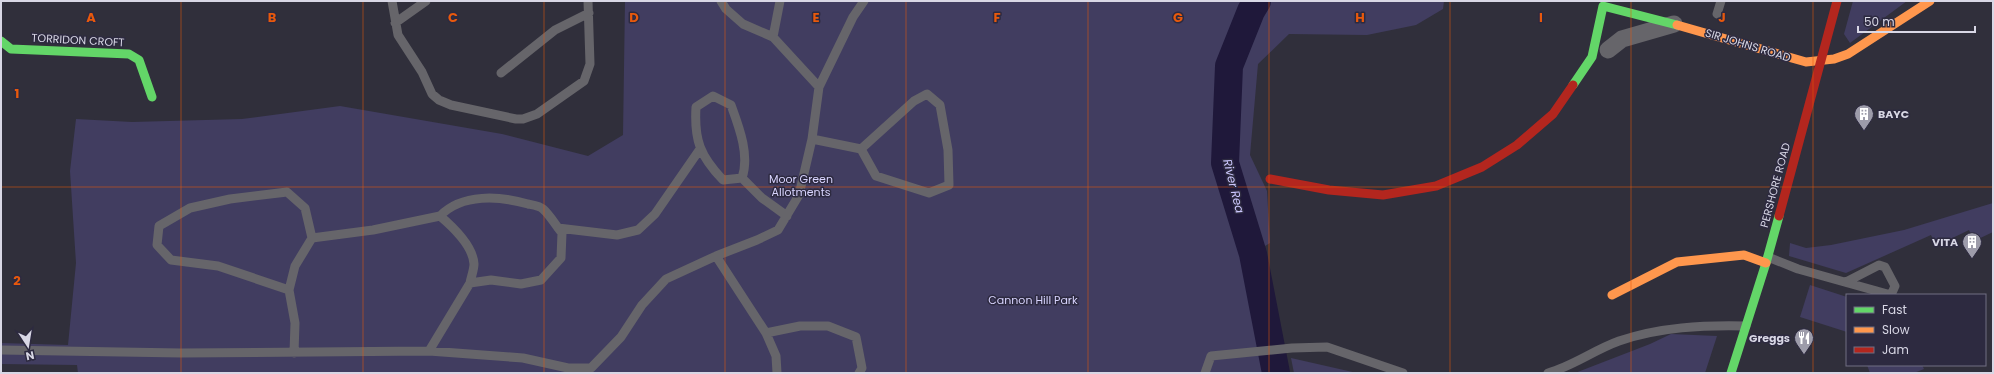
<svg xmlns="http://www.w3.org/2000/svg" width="1994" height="374" font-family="Poppins,sans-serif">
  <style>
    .green { fill: #413d60 }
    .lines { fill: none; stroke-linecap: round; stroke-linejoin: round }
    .river { stroke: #1f183a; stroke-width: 28 }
    .lane { stroke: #66656a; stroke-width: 9 }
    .street { stroke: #66656a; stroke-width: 17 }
    .fast { stroke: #63d668; stroke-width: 9 }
    .slow { stroke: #ff974d; stroke-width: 9 }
    .jam { stroke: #b3261e; stroke-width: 9 }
    .grid { fill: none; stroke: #e8590c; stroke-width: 1; stroke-opacity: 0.55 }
    .labels { text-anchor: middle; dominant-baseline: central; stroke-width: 3; stroke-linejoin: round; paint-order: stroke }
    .street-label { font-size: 11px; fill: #d8d7e5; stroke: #2d2a40 }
    .poi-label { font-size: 11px; font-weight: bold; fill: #d8d7e5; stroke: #2d2a40; text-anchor: end }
    .park-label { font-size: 11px; fill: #d8d4fe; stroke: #2d2a40 }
    .water-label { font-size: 12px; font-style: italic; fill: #ccc7fe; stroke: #2d2a40 }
    .grid-label { font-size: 13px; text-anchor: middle; font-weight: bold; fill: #e8590c; stroke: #2d2a40; stroke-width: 3; stroke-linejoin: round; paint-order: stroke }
  </style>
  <rect width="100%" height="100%" fill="#302f3b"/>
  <!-- green -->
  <path class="green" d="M 625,1 L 1444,1 L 1443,9 L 1416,25 L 1367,35 L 1289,34 L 1258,64 L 1250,155 L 1267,191 L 1270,243 L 1245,258 L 1268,373 L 78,373 L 77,365 L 1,364 L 1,343 L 68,345 L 76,263 L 70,171 L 76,119 L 132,122 L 242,119 L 340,106 L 502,134 L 588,156 L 623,135 Z
    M 1853,1 L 1907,1 L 1850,43 L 1844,34 Z
    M 1993,203 L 1993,232 L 1974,241 L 1969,230 L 1936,246 L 1931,235 L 1846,273 L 1789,256 L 1790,243 L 1806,248 L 1831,245 L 1904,230 Z
    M 1810,285 L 1847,297 L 1847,332 L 1800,317 Z
    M 1671,334 L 1717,336 L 1705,373 L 1575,373 L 1650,344 Z
    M 1291,358 L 1357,373 L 1294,373 Z
    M 1867,365 L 1922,365 L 1924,369 L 1914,373 L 1870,373 Z"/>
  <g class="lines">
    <!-- river -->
    <path class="river" d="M 1257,1 L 1251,11 L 1229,66 L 1225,163 L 1253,254 L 1276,373"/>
    <!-- lane -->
    <path class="lane" d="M 392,1 L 398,35 L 422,72 L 432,94 L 439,100 L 451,105 L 516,119 L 523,119 L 537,114 L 584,81 L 590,64 L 588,1
      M 721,1 L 726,9 L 743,24 L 773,37 L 819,87
      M 1717,14 L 1721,1
      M 395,23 L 426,1
      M 773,37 L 780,1
      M 501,73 L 555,30 L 589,13
      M 812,139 L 861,149 L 876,176 L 929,193 L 949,185 L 948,150 L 940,105 L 927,94 L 914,101 L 861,149
      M 742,178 C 750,155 739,127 731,105 L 713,96 L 696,107 C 694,140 700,156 723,180 L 742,178 L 762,198 L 787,216
      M 440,216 C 453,227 473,246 474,264 C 474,270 471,277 470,283
      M 558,228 L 617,235 L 638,230 L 655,214 L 700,149
      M 312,238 L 373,230 L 440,216 C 462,193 500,196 528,204 C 533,205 540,206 543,209 C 550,215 556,226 562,233 L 561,258 L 541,280 L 521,284 L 491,280 L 470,283 L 429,351
      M 716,256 L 766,333 L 776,356 L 777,373
      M 1768,257 L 1798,269 L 1891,295 L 1895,286 L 1885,267 L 1879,265 L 1846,282
      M 289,290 L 295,266 L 312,238 L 305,208 L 287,192 L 230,199 L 190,208 L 159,226 L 157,245 L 171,260 L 218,266 L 289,290 L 295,323 L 294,353
      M 766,333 L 800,326 L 828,326 L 856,337 L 862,368 L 859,373
      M 1,350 L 181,353 L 429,351 L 523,358 L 568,368 L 591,368 L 621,337 L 642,305 L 666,279 L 716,256 L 757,240 L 778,230 L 799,195 L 812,139 L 819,87 L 853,17 L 864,1
      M 1205,373 L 1211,356 L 1292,348 L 1327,347 L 1403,373
      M 1548,373 C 1573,366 1594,350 1619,341 C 1660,327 1703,325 1746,326"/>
    <!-- street -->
    <path class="street" d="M 1608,50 L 1622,39 L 1674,24"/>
    <!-- fast -->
    <path class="fast" d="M 1,41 L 11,49 L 129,54 L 139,60 L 152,97
      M 1573,85 L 1592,57 L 1603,6 L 1677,25
      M 1731,373 L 1766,263 L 1779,216"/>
    <!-- slow -->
    <path class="slow" d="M 1677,25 L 1806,62 L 1834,59 L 1848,54 L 1930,1
      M 1612,295 L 1677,262 L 1744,255 L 1766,263"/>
    <!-- jam -->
    <path class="jam" d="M 1270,179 L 1329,190 L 1383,195 L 1436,186 L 1482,167 L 1517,145 L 1553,114 L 1573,85
      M 1779,216 L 1837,1"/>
  </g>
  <!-- grid -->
  <path class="grid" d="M 181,1 L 181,373M 363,1 L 363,373M 544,1 L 544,373M 725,1 L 725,373M 906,1 L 906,373M 1088,1 L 1088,373M 1269,1 L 1269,373M 1450,1 L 1450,373M 1631,1 L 1631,373M 1813,1 L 1813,373M 1,187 L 1993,187"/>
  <!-- icons -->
  <defs>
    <g id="building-pin" transform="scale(1)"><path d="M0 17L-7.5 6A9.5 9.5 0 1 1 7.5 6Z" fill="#9d9caa" stroke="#2d2a40"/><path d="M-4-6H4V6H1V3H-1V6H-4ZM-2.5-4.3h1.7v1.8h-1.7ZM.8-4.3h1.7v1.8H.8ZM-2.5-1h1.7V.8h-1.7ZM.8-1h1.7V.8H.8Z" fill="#fff"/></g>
    <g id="restaurant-pin" transform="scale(1)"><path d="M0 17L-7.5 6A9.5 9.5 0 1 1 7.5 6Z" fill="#9d9caa" stroke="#2d2a40"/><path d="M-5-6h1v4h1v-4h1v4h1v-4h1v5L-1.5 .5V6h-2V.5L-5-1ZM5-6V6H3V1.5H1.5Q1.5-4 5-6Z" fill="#fff"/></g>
  </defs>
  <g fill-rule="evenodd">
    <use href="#building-pin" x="1864" y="114"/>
    <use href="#building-pin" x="1972" y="242"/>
    <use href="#restaurant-pin" x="1804" y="338"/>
  </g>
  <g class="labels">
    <!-- street labels -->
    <g class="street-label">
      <text transform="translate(78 40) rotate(3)">TORRIDON CROFT</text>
      <text transform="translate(1748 45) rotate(17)">SIR JOHNS ROAD</text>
      <text transform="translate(1775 185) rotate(-75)">PERSHORE ROAD</text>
    </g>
    <!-- poi labels -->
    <g class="poi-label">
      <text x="1878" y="114" text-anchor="start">BAYC</text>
      <text x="1958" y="242">VITA</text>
      <text x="1790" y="338">Greggs</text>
    </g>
    <!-- park labels -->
    <g class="park-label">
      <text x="801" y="179">Moor Green<tspan x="801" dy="13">Allotments</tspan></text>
      <text x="1033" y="300">Cannon Hill Park</text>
    </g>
    <!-- water labels -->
    <g class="water-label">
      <text transform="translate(1234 186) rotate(76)">River Rea</text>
    </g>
  </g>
  <g class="grid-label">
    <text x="91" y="22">A</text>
    <text x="272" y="22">B</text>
    <text x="453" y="22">C</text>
    <text x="634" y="22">D</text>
    <text x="816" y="22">E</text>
    <text x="997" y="22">F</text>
    <text x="1178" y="22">G</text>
    <text x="1360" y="22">H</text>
    <text x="1541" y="22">I</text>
    <text x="1722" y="22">J</text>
    <text x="17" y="98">1</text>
    <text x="17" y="285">2</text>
  </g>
  <!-- border -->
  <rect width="1994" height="374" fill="none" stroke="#d8d7e5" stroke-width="4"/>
  <!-- legend -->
  <rect x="1846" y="294" width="140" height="72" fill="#2d2a40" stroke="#716f82"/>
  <rect x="1854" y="307" width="20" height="6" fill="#63d668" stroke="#716f82"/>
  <text x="1882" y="314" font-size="12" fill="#d8d7e5">Fast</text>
  <rect x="1854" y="327" width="20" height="6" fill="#ff974d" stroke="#716f82"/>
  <text x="1882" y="334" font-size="12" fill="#d8d7e5">Slow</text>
  <rect x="1854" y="347" width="20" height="6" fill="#b3261e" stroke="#716f82"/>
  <text x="1882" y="354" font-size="12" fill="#d8d7e5">Jam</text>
  <!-- north arrow -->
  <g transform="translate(28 346) rotate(168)" stroke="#2d2a40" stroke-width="3" paint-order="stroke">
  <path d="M0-3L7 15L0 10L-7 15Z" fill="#d8d7e5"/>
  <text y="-6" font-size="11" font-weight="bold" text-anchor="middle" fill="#d8d7e5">N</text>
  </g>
  <!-- scale -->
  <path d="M1858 26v6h117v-6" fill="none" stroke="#d8d7e5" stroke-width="2"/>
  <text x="1864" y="26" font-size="12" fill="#d8d7e5" stroke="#2d2a40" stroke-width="3" paint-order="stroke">50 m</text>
</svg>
